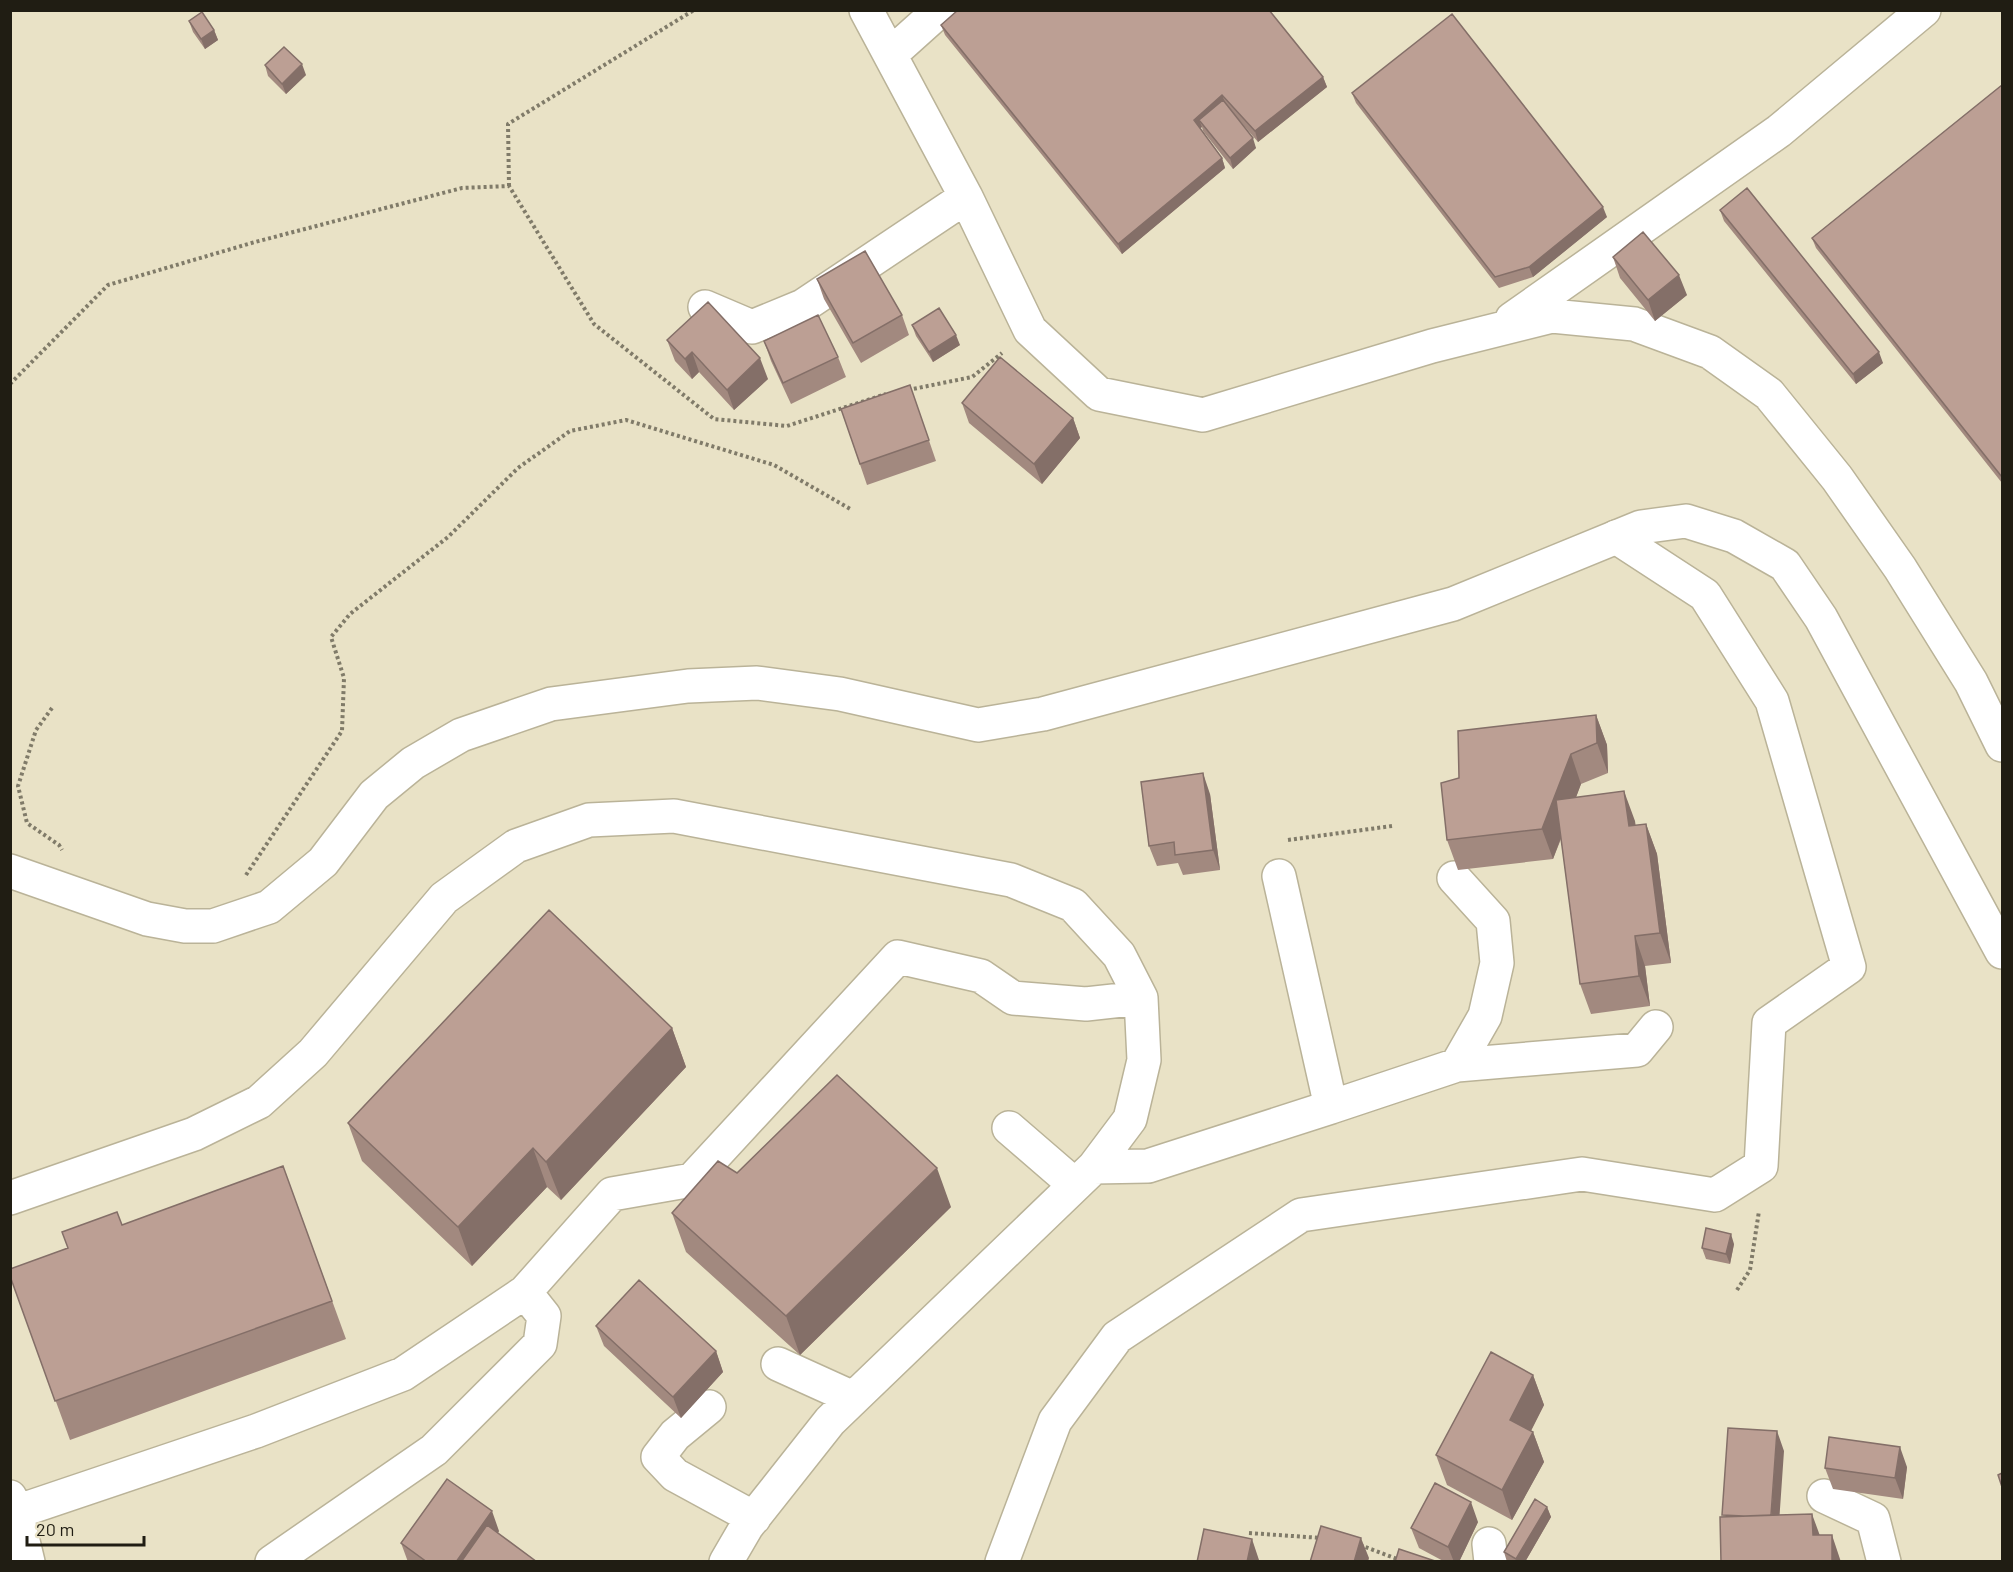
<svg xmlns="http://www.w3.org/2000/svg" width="2013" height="1572" font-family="Barlow,sans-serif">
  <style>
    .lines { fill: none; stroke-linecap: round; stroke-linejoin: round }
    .street-casing { stroke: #bab398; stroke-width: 36 }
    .secondary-casing { stroke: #bab398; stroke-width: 36 }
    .path { stroke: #807b69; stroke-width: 4; stroke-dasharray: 3 3; stroke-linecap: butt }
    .street { stroke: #fff; stroke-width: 33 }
    .secondary { stroke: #fff; stroke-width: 33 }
    .wall { fill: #a2897f }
    .shaded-wall { fill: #846f68 }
    .building { fill: #bc9f94; stroke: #846f68; stroke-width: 1.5 }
  </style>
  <rect width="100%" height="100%" fill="#e9e2c6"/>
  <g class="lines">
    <!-- street casing -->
    <g class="street-casing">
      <path id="street" d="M 866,10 L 966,197 L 1030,330 L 1099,394 L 1203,415 L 1432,346 L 1552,316 L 1634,324 L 1710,352 L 1769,394 L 1837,478 L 1900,568 L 1971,682 L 2002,745
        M 891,54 L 940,10
        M 705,307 L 752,327 L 803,306 L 966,197
        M 1512,319 L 1779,131 L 1924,10
        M 1457,1065 L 1637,1050 L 1656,1027
        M 1331,1107 L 1457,1065 L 1485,1016 L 1497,963 L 1493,921 L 1454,878
        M 1009,1128 L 1075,1185
        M 1094,1167 L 1148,1166 L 1331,1107 L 1279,876
        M 10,1198 L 194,1134 L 259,1102 L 313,1053 L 444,898 L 516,846 L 589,820 L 674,816 L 1011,880 L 1073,905 L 1119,955 L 1141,998 L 1144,1060 L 1130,1119 L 1094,1167 L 830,1421 L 747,1526 L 726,1562
        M 778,1364 L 853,1398
        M 709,1407 L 675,1435 L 658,1457 L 675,1475 L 754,1518
        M 1824,1496 L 1873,1519 L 1884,1562
        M 10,1497 L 16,1512 L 256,1431 L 403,1374 L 525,1292 L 612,1194 L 692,1180 L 898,957 L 981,976 L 1013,998 L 1086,1004 L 1141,998
        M 16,1512 L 28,1562
        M 1489,1544 L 1491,1562
        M 272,1562 L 434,1450 L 540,1344 L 544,1316 L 525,1292
        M 1002,1562 L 1055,1421 L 1117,1337 L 1301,1215 L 1582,1174 L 1715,1195 L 1761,1166 L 1769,1023 L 1849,967 L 1772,701 L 1705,595 L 1616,537"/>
    </g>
    <!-- secondary casing -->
    <g class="secondary-casing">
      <path id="secondary" d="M 10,871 L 147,919 L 185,926 L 213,926 L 269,907 L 323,862 L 374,795 L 413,763 L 461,735 L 551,704 L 688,686 L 757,683 L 840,694 L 978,725 L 1043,714 L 1453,604 L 1641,527 L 1686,521 L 1734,536 L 1785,565 L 1821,618 L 2002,952"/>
    </g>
    <!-- path -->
    <path class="path" d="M 509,186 L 508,124 L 694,10
      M 10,384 L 108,285 L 255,242 L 462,188 L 509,186 L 594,324 L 714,419 L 787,426 L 886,394
      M 908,390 L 972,377 L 1002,353
      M 52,708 L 36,730 L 18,786 L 27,823 L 59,845 L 62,850
      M 1288,840 L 1392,826
      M 246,875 L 342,731 L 344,678 L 331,637 L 350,614 L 448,537 L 518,468 L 570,431 L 626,420 L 774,465 L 852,510
      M 1737,1290 L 1750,1270 L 1759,1211
      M 1249,1533 L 1321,1538
      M 1360,1545 L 1405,1562"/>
    <!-- street -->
    <use href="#street" class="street"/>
    <!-- secondary -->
    <use href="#secondary" class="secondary"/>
  </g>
  <!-- wall -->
  <path class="wall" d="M 189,21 L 214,30 L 218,40 L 205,49 L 193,32 Z
    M 941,25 L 1323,77 L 1327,87 L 1258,142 L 1227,106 L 1256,148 L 1233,169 L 1203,131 L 1202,127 L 1200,128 L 1222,158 L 1225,168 L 1122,254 L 945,35 Z
    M 265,65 L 306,75 L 286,94 L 268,76 Z
    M 2002,85 L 2002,483 L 1816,248 L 1812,238 Z
    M 1352,93 L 1607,217 L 1533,277 L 1499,288 L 1356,103 Z
    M 1720,210 L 1883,363 L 1856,384 L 1724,221 Z
    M 1613,257 L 1687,295 L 1655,321 L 1620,278 Z
    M 817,279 L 902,315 L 909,335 L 861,363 L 824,299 Z
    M 912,325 L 960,345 L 933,362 L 916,336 Z
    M 667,340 L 768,379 L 734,410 L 699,372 L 692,379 L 675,361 Z
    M 764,341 L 838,357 L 846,377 L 791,404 L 771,361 Z
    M 910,385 L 936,461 L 867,485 L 841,409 Z
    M 962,403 L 1073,418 L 1080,438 L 1042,484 L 969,423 Z
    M 1596,715 L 1607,745 L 1608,773 L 1581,784 L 1576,797 L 1635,821 L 1635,826 L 1646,824 L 1657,854 L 1671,963 L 1645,966 L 1650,1006 L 1591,1014 L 1580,984 L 1561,839 L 1553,859 L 1458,870 L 1447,840 L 1459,778 Z
    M 1210,794 L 1220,870 L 1183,875 L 1178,863 L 1157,866 L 1149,846 Z
    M 672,1028 L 686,1067 L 561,1200 L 547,1187 L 472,1266 L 362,1161 L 348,1123 Z
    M 283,1166 L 346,1339 L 70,1440 L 10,1276 L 68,1248 L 122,1225 Z
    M 737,1173 L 951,1207 L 800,1355 L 686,1252 L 672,1213 Z
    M 1734,1244 L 1730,1264 L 1706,1259 L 1702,1248 Z
    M 596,1326 L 716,1351 L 723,1372 L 681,1418 L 604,1346 Z
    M 1533,1375 L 1544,1405 L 1531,1431 L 1533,1432 L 1544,1462 L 1512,1520 L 1447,1485 L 1436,1455 Z
    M 1907,1467 L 1903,1499 L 1833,1489 L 1825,1468 Z
    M 1547,1507 L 1551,1517 L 1525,1562 L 1507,1562 L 1504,1552 Z
    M 1478,1522 L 1459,1562 L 1445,1562 L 1419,1548 L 1411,1528 Z
    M 499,1531 L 498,1533 L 537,1562 L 408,1562 L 401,1543 Z"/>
  <!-- shaded-wall -->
  <path class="shaded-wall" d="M 214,30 L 218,40 L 205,49 L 201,39 Z
    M 302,64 L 306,75 L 286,94 L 282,84 Z
    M 1323,77 L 1327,87 L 1258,142 L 1255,131 Z
    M 1222,95 L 1226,105 L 1199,120 L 1202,127 L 1197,131 L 1194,120 Z
    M 1253,138 L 1256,148 L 1233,169 L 1230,158 Z
    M 1222,158 L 1225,168 L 1122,254 L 1118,244 Z
    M 1603,207 L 1607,217 L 1533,277 L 1529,267 Z
    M 1679,275 L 1687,295 L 1655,321 L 1648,300 Z
    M 956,335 L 960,345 L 933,362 L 929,352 Z
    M 692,352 L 699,372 L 692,379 L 685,359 Z
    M 1879,352 L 1883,363 L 1856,384 L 1853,374 Z
    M 760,358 L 768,379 L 734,410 L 727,390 Z
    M 1073,418 L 1080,438 L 1042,484 L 1034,464 Z
    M 1596,715 L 1607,745 L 1608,773 L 1597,743 Z
    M 1571,754 L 1581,784 L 1553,859 L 1542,829 Z
    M 1203,773 L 1210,794 L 1220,870 L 1213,850 Z
    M 1624,791 L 1635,821 L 1640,856 L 1629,826 Z
    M 1646,824 L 1657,854 L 1671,963 L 1660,933 Z
    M 1635,936 L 1645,966 L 1650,1006 L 1639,976 Z
    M 672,1028 L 686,1067 L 561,1200 L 546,1162 Z
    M 533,1148 L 547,1187 L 472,1266 L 458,1227 Z
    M 937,1168 L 951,1207 L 800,1355 L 786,1316 Z
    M 1731,1234 L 1734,1244 L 1730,1264 L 1726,1254 Z
    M 716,1351 L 723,1372 L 681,1418 L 673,1397 Z
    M 1533,1375 L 1544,1405 L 1521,1450 L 1510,1420 Z
    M 1777,1431 L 1784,1451 L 1778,1538 L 1771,1518 Z
    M 1533,1432 L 1544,1462 L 1512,1520 L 1502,1490 Z
    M 1900,1447 L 1907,1467 L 1903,1499 L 1895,1478 Z
    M 1471,1502 L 1478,1522 L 1459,1562 L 1454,1562 L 1448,1547 Z
    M 1547,1507 L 1551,1517 L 1525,1562 L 1517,1562 L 1516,1559 Z
    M 492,1511 L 499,1531 L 478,1562 L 456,1562 Z
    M 1812,1514 L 1823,1544 L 1813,1535 Z
    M 1832,1535 L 1841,1562 L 1832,1562 Z
    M 1361,1538 L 1369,1558 L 1368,1562 L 1354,1562 Z
    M 1252,1539 L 1259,1560 L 1259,1562 L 1247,1562 Z"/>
  <!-- building -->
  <path class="building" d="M 958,10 L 1269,10 L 1323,77 L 1255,131 L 1222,95 L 1194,120 L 1222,158 L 1118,244 L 941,25 Z
    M 202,12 L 214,30 L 201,39 L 189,21 Z
    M 1452,14 L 1603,207 L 1529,267 L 1495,277 L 1352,93 Z
    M 284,47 L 302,64 L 282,84 L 265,65 Z
    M 2002,85 L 2002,477 L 1812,238 Z
    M 1223,100 L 1253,138 L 1230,158 L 1199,120 Z
    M 1747,188 L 1879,352 L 1853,374 L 1720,210 Z
    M 1643,232 L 1679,275 L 1648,300 L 1613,257 Z
    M 865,251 L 902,315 L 853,343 L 817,279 Z
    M 708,302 L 760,358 L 727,390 L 692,352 L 685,359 L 667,340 Z
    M 939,308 L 956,335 L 929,352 L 912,325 Z
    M 818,315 L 838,357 L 783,383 L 764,341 Z
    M 1000,357 L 1073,418 L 1034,464 L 962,403 Z
    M 910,385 L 929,440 L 860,464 L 841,409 Z
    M 1596,715 L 1597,743 L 1571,754 L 1542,829 L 1447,840 L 1441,783 L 1459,778 L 1458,731 Z
    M 1203,773 L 1213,850 L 1175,855 L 1174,842 L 1149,846 L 1141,782 Z
    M 1624,791 L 1629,826 L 1646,824 L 1660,933 L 1635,936 L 1639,976 L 1580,984 L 1556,800 Z
    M 549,910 L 672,1028 L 546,1162 L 533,1148 L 458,1227 L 348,1123 Z
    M 837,1075 L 937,1168 L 786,1316 L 672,1213 L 718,1161 L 737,1173 Z
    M 283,1166 L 332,1301 L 55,1401 L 10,1276 L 10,1269 L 68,1248 L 62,1232 L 117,1212 L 122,1225 Z
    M 1706,1228 L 1731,1234 L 1726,1254 L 1702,1248 Z
    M 639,1280 L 716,1351 L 673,1397 L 596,1326 Z
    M 1491,1352 L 1533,1375 L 1510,1420 L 1533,1432 L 1502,1490 L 1436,1455 Z
    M 1728,1428 L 1777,1431 L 1771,1515 L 1744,1516 L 1722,1515 Z
    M 1829,1437 L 1900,1447 L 1895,1478 L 1825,1468 Z
    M 2002,1473 L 2002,1487 L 1998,1475 Z
    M 447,1479 L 492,1511 L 456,1562 L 427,1562 L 401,1543 Z
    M 1435,1483 L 1471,1502 L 1448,1547 L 1411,1528 Z
    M 1535,1499 L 1547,1507 L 1516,1559 L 1504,1552 Z
    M 1812,1514 L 1813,1535 L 1832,1535 L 1832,1562 L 1721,1562 L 1720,1517 Z
    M 487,1525 L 537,1562 L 461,1562 Z
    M 1321,1526 L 1361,1538 L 1354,1562 L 1310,1562 Z
    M 1204,1529 L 1252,1539 L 1247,1562 L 1197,1562 Z
    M 1399,1549 L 1438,1562 L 1395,1562 Z"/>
  <!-- border -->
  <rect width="2013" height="1572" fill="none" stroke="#201d13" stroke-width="24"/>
  <!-- scale -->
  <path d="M27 1536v9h117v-9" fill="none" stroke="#201d13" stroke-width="3"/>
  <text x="36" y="1536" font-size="18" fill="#201d13" stroke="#e9e2c6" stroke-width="4.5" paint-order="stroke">20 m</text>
</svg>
